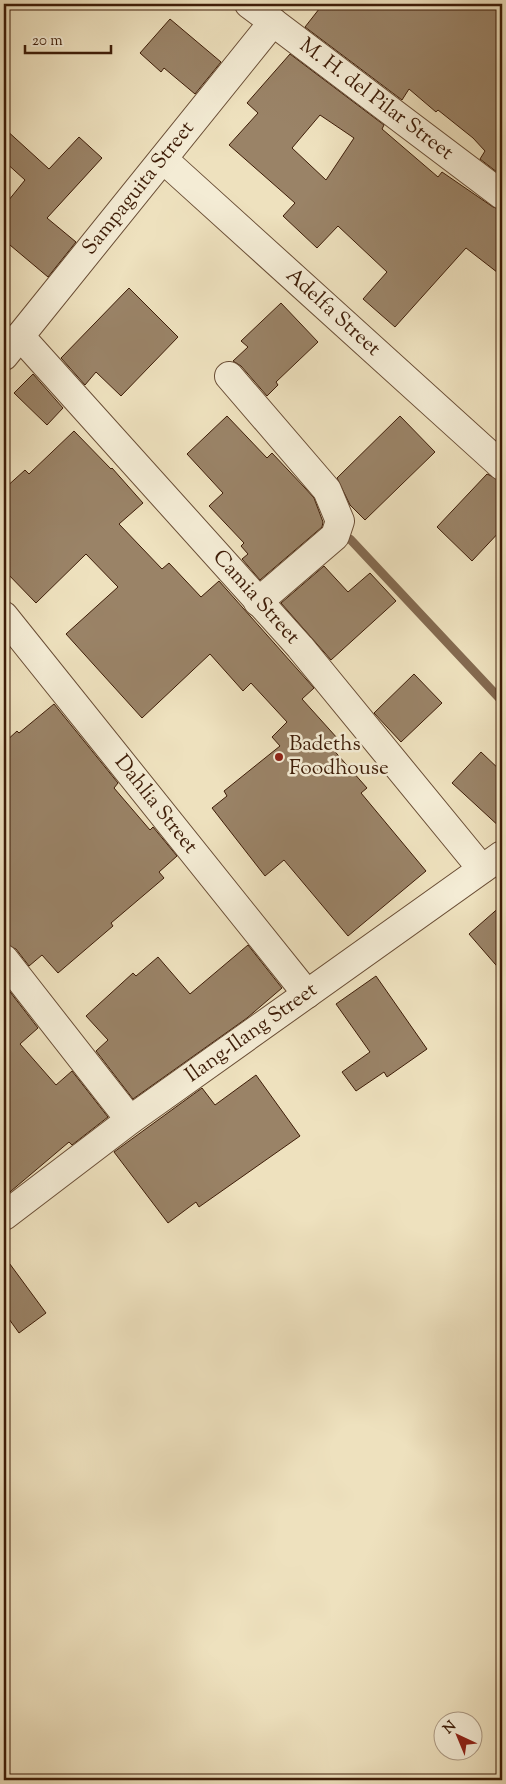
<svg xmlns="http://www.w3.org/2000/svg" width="506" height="1784" font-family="'Sorts Mill Goudy',serif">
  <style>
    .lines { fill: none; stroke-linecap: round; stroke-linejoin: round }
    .stream { stroke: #846a50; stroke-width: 9 }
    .building { fill: #9a8367; stroke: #3e1d08; fill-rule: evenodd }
    .minor-casing { stroke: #6a4e36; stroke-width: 30 }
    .minor { stroke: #f4ecd5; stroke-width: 28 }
    .poi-dot { fill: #8f2418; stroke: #f4ecd5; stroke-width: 2 }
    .labels { text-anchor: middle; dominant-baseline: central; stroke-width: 5; stroke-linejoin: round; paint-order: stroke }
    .street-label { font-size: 21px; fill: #3e1d08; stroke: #f4ecd5 }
    .poi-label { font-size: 21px; fill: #3e1d08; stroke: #f4ecd5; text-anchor: start }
  </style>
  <rect width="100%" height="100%" fill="#eee1be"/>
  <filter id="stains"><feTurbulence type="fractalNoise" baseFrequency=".004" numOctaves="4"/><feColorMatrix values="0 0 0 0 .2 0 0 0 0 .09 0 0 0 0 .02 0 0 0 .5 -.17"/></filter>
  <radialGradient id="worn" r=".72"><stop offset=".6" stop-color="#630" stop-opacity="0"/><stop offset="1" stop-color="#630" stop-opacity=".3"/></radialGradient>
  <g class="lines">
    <!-- stream -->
    <path class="stream" d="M 350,539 L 502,701"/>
  </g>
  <!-- building -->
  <path class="building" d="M 323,4 L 490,4 L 502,14 L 502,176 L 480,159 L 485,151 L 473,138 L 438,110 L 436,112 L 409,89 L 402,100 L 305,27 Z
    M 170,19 L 221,62 L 195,94 L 164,68 L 161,72 L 140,53 Z
    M 290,54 L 384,125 L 382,129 L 438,177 L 442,172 L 493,207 L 502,210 L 502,276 L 466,248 L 395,327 L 363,299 L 387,272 L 338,226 L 317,248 L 283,216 L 295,203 L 229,145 L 258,113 L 247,103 ZM 320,115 L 354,138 L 326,180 L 292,148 Z
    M 4,128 L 49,169 L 79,137 L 102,158 L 47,218 L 76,242 L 48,277 L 4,240 L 4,206 L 25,180 L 4,161 Z
    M 129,288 L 178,337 L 121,396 L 96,372 L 85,385 L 61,358 Z
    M 281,303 L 318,342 L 276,382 L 278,385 L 267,396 L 241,366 L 233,361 L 248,347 L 241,341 Z
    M 33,374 L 63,408 L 47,425 L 14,393 Z
    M 227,416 L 267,458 L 272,453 L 305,488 L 314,498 L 323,522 L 322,527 L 260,580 L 242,559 L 248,554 L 241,546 L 244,543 L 209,506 L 223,493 L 187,454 Z
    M 400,416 L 435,452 L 365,520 L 350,505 L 337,478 Z
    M 74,431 L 111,469 L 112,468 L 143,503 L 119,524 L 162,569 L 169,563 L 201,597 L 219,581 L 314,688 L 302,699 L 338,739 L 330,746 L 367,788 L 361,793 L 426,871 L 348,936 L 284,860 L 265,876 L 212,808 L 227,796 L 224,791 L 280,746 L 272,737 L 287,722 L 251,683 L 243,691 L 210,654 L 142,718 L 66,634 L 118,587 L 86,554 L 36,603 L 4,570 L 4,489 L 25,470 L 29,474 Z
    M 487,474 L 502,481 L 502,529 L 472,561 L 437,527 Z
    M 324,566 L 348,592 L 370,573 L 396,601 L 331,660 L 281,603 Z
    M 414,674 L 442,703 L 401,742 L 374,713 Z
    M 54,704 L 118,783 L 114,788 L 150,830 L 153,827 L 177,856 L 159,872 L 164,878 L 111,923 L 113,926 L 58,973 L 42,955 L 29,966 L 16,949 L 4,944 L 4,743 L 17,731 L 19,733 Z
    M 481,752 L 502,772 L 502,829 L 452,783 Z
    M 502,905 L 502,972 L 469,934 Z
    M 248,945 L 282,988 L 247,1018 L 133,1099 L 96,1051 L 108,1040 L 86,1016 L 133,973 L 136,976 L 158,957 L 190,994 Z
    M 376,976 L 427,1049 L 387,1077 L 384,1072 L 356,1091 L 342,1072 L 370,1052 L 336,1004 Z
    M 4,984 L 38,1028 L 20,1044 L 56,1085 L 72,1071 L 108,1117 L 72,1145 L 69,1142 L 4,1197 Z
    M 256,1075 L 300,1136 L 199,1207 L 196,1202 L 168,1223 L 114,1152 L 202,1088 L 215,1105 Z
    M 4,1256 L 46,1313 L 19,1333 L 4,1312 Z"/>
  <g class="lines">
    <!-- minor casing -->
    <g class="minor-casing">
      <g id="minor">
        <path id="s1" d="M 249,4 L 502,195"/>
        <path id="s2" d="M 163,159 L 502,466"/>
        <path id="s3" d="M 20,336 L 300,647 L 482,869"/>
        <path id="s4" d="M 4,356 L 273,22"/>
        <path d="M 229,376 L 327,490 L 340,521 L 335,536 L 258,602"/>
        <path id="s5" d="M 4,616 L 307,994"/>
        <path d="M 4,959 L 130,1120"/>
        <path id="s6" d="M 4,1216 L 130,1120 L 502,855"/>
      </g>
    </g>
    <!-- minor -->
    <use href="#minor" class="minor"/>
  </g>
  <!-- markers -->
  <circle class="poi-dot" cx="279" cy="757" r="5"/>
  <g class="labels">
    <!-- street labels -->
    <g class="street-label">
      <text stroke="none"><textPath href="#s1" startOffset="159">M. H. del Pilar Street</textPath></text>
      <text stroke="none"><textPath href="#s4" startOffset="215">Sampaguita Street</textPath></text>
      <text stroke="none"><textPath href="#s2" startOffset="229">Adelfa Street</textPath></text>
      <text stroke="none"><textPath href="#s3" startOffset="352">Camia Street</textPath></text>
      <text stroke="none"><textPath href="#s5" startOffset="242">Dahlia Street</textPath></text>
      <text stroke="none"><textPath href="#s6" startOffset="308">Ilang-Ilang Street</textPath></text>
    </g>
    <!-- poi labels -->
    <g class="poi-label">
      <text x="289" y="745">Badeths<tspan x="289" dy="24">Foodhouse</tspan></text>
    </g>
  </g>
  <!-- margin -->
  <rect width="506" height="1784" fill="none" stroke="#eee1be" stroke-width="20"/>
  <rect x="5" y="5" width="496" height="1774" fill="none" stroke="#3e1d08" stroke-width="2.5"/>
  <rect x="10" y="10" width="486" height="1764" fill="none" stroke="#3e1d08"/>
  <!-- north arrow -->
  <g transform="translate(458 1736) rotate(316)"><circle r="24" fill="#f4ecd5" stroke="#ab9983"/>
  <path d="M0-4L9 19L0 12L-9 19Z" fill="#8f2418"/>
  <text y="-8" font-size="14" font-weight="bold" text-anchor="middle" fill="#3e1d08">N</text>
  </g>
  <!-- scale -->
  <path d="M25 45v8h86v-8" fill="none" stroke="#3e1d08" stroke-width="2.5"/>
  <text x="32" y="45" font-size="15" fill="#3e1d08" stroke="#f4ecd5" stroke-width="4" paint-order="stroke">20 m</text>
  <rect width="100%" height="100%" filter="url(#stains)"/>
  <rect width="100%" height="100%" fill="url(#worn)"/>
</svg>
